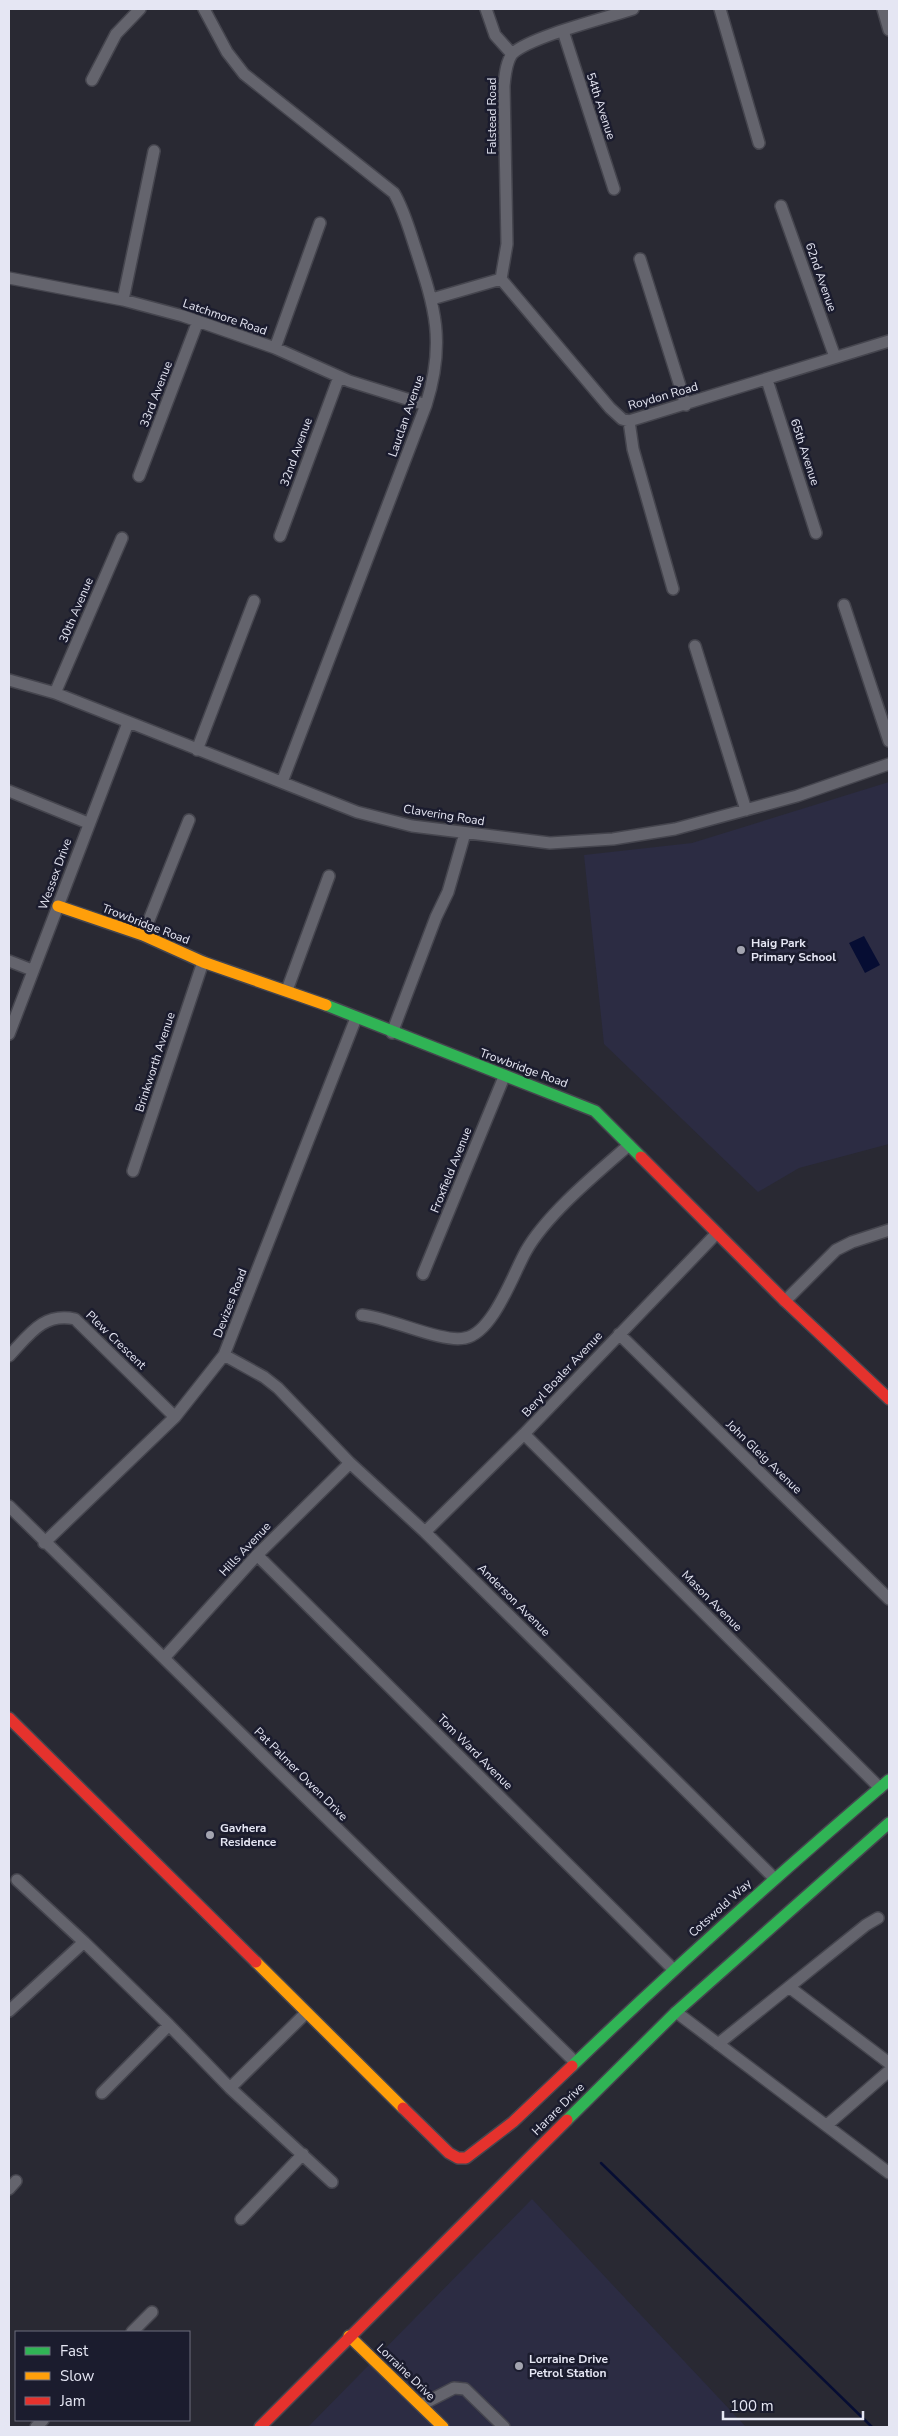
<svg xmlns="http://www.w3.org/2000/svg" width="898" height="2436" font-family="'Nunito Sans',sans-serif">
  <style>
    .built { fill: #2c2c43 }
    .water { fill: #060d33 }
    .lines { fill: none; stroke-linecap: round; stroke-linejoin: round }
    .stream { stroke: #060d33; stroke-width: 2.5 }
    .street-casing { stroke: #45454e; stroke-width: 14 }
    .fast-casing { stroke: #45454e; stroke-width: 14 }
    .slow-casing { stroke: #45454e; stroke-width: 14 }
    .jam-casing { stroke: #45454e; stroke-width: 14 }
    .street { stroke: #64646d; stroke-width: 11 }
    .fast { stroke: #30b455; stroke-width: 11 }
    .slow { stroke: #ff9f0a; stroke-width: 11 }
    .jam { stroke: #e5322d; stroke-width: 11 }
    .poi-dot { fill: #a3a4b0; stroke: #1b1c2e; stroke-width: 2 }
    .labels { text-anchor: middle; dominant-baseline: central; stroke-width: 5; stroke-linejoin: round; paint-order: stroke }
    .street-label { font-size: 12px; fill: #e5e6f3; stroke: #1b1c2e }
    .poi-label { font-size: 12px; font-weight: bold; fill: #e5e6f3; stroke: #1b1c2e; text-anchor: start }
  </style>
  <rect width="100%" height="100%" fill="#292933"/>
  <!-- built -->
  <path class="built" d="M 889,782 L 889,1144 L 799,1168 L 758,1192 L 604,1044 L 584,855 L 692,843 Z
    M 532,2199 L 746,2427 L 308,2427 Z"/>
  <!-- water -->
  <path class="water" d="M 864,936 L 880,965 L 865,973 L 849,943 Z"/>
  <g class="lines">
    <!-- stream -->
    <path class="stream" d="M 601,2163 L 872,2427"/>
    <!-- street casing -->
    <g class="street-casing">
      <path id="street" d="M 204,9 L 227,52 L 244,74 L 394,193 C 404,210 409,229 415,247 C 435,308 446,342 426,405 L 282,782
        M 486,9 L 495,35 L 512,54
        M 720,9 L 759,143
        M 883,9 L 889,30
        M 563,31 L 614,189
        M 92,80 L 116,34 L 140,9
        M 781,206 L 835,357
        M 640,259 L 686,405
        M 9,278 L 123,300 L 183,316 L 275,348 L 349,381 L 426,405
        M 501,279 L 610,408 L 622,419 L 629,421 L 889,341
        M 501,279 L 507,244 L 504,86 C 505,76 506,61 513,53 C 533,36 606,18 633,9
        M 432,299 L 501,279
        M 123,300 L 154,151
        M 275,348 L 320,223
        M 767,380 L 816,533
        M 629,421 L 633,449 L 673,589
        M 139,476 L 198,321
        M 280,536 L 339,377
        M 844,605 L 889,741
        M 695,646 L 746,810
        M 9,680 L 55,693 L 357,812 L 412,826 L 550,843 L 613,839 L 675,829 L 797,796 L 889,764
        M 55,693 L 122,538
        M 197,750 L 254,601
        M 9,791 L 88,823
        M 143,935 L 189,820
        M 9,961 L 32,970
        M 287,990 L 329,876
        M 392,1033 L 436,917 L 448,892 L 465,833
        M 9,1034 L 128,723
        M 133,1171 L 203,962
        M 423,1274 L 504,1077
        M 785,1301 L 836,1250 L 852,1242 L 889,1230
        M 362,1315 C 391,1318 441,1343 465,1338 C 493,1333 513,1274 526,1251 C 547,1214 597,1173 629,1145
        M 619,1334 L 889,1599
        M 224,1355 L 264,1377 L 278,1388 L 350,1463 L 425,1532 L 774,1878
        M 9,1356 C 29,1335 43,1312 75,1319 L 175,1417
        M 524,1434 L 880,1788
        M 9,1506 L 575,2062
        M 425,1532 L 524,1434 L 717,1233
        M 44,1543 L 175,1417 L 224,1355 L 356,1018
        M 257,1555 L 673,1969
        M 164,1658 L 257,1555 L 350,1463
        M 17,1880 L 84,1942
        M 789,1987 L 889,2063
        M 9,2011 L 84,1942 L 169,2025 L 230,2088 L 332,2182
        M 676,2012 L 889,2173
        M 718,2044 L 866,1925 L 878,1918
        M 230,2088 L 306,2013
        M 102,2093 L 169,2025
        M 827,2125 L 889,2071
        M 9,2189 L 16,2181
        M 241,2219 L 303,2154
        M 132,2332 L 152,2312
        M 421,2405 L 454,2388 L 465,2389 L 504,2427
        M 36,2427 L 43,2420"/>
    </g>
    <!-- fast casing -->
    <g class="fast-casing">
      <path id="fast" d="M 326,1005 L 595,1111 L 641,1157
        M 572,2066 C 675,1967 780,1873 889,1780
        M 567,2120 L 676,2012 L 889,1823"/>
    </g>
    <!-- slow casing -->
    <g class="slow-casing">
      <path id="slow" d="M 58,906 L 143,935 L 203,962 L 326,1005
        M 256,1962 L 403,2108
        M 349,2336 L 443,2427"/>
    </g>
    <!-- jam casing -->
    <g class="jam-casing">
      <path id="jam" d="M 641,1157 L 785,1301 L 889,1399
        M 9,1718 L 256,1962
        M 403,2108 L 449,2153 L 458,2158 L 466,2158 L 513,2122 L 572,2066
        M 260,2427 L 567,2120"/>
    </g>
    <!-- street -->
    <use href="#street" class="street"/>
    <!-- fast -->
    <use href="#fast" class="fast"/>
    <!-- slow -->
    <use href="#slow" class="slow"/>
    <!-- jam -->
    <use href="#jam" class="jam"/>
  </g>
  <!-- markers -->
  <g class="poi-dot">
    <circle cx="741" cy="950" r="5"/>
    <circle cx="210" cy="1835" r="5"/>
    <circle cx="519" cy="2366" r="5"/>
  </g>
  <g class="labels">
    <!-- street labels -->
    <g class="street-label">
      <text transform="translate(601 106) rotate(72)">54th Avenue</text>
      <text transform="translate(492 116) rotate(-90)">Falstead Road</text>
      <text transform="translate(821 277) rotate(71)">62nd Avenue</text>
      <text transform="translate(225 317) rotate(19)">Latchmore Road</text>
      <text transform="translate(156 394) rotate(-69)">33rd Avenue</text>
      <text transform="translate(663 396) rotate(-16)">Roydon Road</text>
      <text transform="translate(406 416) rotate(-71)">Lauclan Avenue</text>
      <text transform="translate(296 452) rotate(-70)">32nd Avenue</text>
      <text transform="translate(805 452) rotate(72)">65th Avenue</text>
      <text transform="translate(76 610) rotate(-67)">30th Avenue</text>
      <text transform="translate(444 815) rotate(9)">Clavering Road</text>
      <text transform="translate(55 874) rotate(-70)">Wessex Drive</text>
      <text transform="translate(146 924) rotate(21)">Trowbridge Road</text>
      <text transform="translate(155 1062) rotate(-72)">Brinkworth Avenue</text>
      <text transform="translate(524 1068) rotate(20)">Trowbridge Road</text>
      <text transform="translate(451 1170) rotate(-68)">Froxfield Avenue</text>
      <text transform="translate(230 1303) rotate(-69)">Devizes Road</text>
      <text transform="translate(116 1340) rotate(44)">Plew Crescent</text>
      <text transform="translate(562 1374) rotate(-47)">Beryl Boaler Avenue</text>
      <text transform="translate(764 1457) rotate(44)">John Gleig Avenue</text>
      <text transform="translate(245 1549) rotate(-47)">Hills Avenue</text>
      <text transform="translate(514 1600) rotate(45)">Anderson Avenue</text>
      <text transform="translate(712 1601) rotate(45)">Mason Avenue</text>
      <text transform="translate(475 1752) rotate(45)">Tom Ward Avenue</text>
      <text transform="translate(301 1774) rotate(45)">Pat Palmer Owen Drive</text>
      <text transform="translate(720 1908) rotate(-42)">Cotswold Way</text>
      <text transform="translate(558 2109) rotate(-45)">Harare Drive</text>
      <text transform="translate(406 2372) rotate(44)">Lorraine Drive</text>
    </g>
    <!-- poi labels -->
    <g class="poi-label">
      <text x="751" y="943">Haig Park<tspan x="751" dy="14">Primary School</tspan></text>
      <text x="220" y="1828">Gavhera<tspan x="220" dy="14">Residence</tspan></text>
      <text x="529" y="2359">Lorraine Drive<tspan x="529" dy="14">Petrol Station</tspan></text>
    </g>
  </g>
  <!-- border -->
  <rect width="898" height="2436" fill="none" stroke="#e5e6f3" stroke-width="20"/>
  <!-- legend -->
  <rect x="15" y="2331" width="175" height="90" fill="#1b1c2e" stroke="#6c6d7d"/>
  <rect x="25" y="2347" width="25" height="8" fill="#30b455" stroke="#6c6d7d"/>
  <text x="60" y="2356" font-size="15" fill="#e5e6f3">Fast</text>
  <rect x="25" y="2372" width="25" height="8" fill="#ff9f0a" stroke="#6c6d7d"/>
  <text x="60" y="2381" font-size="15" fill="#e5e6f3">Slow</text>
  <rect x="25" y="2397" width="25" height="8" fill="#e5322d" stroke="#6c6d7d"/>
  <text x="60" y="2406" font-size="15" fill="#e5e6f3">Jam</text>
  <!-- scale -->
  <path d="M723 2411v8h140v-8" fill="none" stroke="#e5e6f3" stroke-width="2.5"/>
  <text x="730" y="2411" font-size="15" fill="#e5e6f3" stroke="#1b1c2e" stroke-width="4" paint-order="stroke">100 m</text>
</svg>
